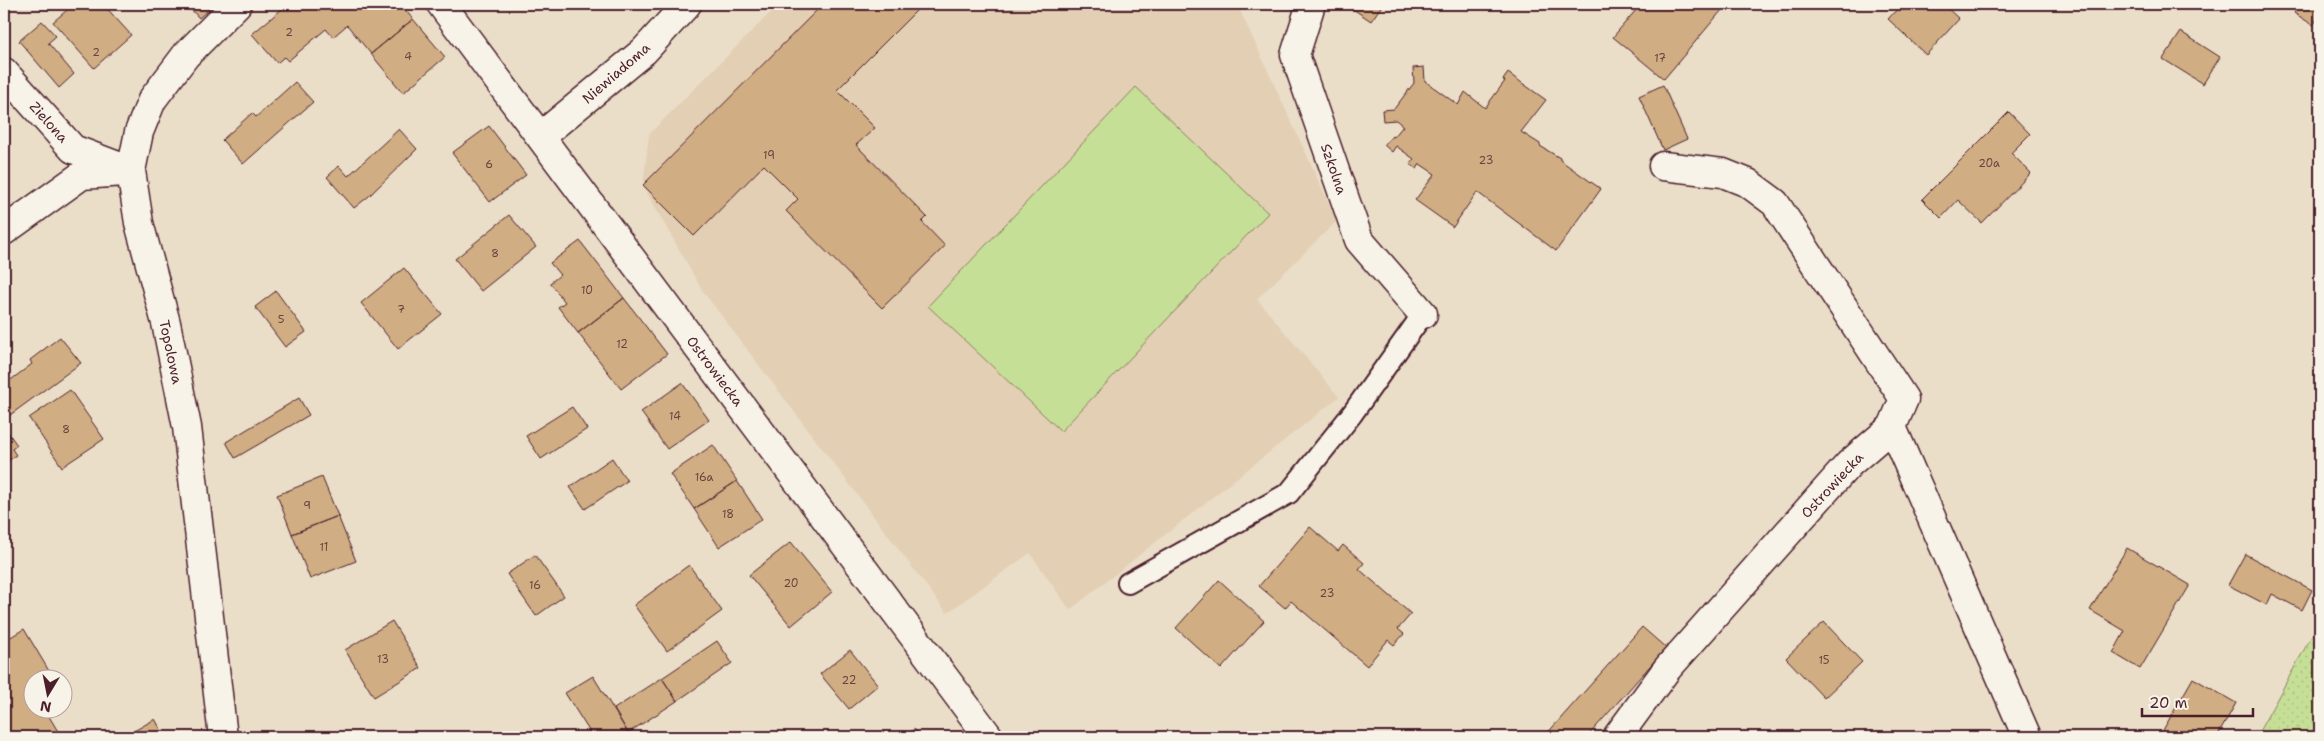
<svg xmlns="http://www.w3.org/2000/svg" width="2324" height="741" font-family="'Shantell Sans',sans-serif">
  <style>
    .built { fill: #e3cfb4 }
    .grass { fill: url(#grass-dots); stroke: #887f60 }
    .garden { fill: #c6df96; stroke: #887f60 }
    .building { fill: #d0ad82; stroke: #4a1f2b }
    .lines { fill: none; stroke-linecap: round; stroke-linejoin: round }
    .service-casing { stroke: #4a1f2b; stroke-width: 24 }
    .minor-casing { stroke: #4a1f2b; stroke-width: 31 }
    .tertiary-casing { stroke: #4a1f2b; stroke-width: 31 }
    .service { stroke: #f7f3e8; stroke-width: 20 }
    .minor { stroke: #f7f3e8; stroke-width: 28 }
    .tertiary { stroke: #f7f3e8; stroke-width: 28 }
    .labels { text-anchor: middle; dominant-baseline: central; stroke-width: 4; stroke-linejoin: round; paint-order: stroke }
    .number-label { font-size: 11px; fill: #6c4241 }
    .street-label { font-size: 14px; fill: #4a1f2b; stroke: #f7f3e8 }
  </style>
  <defs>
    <pattern id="grass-dots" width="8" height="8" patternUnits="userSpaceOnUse" patternTransform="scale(1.25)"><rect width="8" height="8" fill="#c6df96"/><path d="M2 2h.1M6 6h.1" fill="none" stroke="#acbf81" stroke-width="1.8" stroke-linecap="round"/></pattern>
  </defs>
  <rect width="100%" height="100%" fill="#ebdec9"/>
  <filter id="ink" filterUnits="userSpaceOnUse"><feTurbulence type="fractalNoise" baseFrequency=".02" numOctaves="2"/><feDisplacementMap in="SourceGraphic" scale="10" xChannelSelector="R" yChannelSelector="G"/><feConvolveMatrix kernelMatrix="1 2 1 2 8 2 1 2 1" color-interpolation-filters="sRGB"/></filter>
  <g filter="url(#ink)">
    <!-- built -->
    <path class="built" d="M 779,4 L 1237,4 L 1337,221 L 1257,299 L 1339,397 L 1070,610 L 1030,553 L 947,613 L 702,290 L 643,186 L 649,134 Z"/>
    <!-- grass -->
    <path class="grass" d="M 2320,621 L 2320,737 L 2256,737 Z"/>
    <!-- garden -->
    <path class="garden" d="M 1136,87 L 1268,213 L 1061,431 L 928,306 Z"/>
    <!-- building -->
    <path class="building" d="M 74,4 L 103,4 L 131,35 L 94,68 L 53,22 Z
      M 186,4 L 215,4 L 199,18 Z
      M 288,4 L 400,4 L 413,19 L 371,54 L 347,25 L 333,37 L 326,29 L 288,61 L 284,57 L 277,63 L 252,34 Z
      M 823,4 L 923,4 L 837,90 L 875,128 L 856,145 L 927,217 L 922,222 L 945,246 L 882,308 L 786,211 L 798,199 L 764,165 L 694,236 L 643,185 Z
      M 1356,4 L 1383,4 L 1371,21 L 1353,9 Z
      M 1641,4 L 1727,4 L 1664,79 L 1613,37 Z
      M 1902,4 L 1943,4 L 1959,19 L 1926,55 L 1888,19 Z
      M 2300,4 L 2320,4 L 2320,15 L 2313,25 L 2294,13 Z
      M 413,19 L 445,57 L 403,93 L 371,54 Z
      M 42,21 L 56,36 L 48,43 L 74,74 L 59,88 L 19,41 Z
      M 2181,32 L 2220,57 L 2203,84 L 2163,59 Z
      M 1424,67 L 1425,81 L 1458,105 L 1465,92 L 1485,108 L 1505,81 L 1503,80 L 1508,73 L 1546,100 L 1521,132 L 1540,144 L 1540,146 L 1560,158 L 1560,160 L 1601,189 L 1556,251 L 1477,192 L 1453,227 L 1415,200 L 1435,174 L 1420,164 L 1417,169 L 1410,164 L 1414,159 L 1396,146 L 1392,152 L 1384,145 L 1392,136 L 1394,137 L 1403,126 L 1396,120 L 1383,121 L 1382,110 L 1394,109 L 1414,83 L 1413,68 Z
      M 295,82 L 313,102 L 243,164 L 222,140 L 252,113 L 256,117 Z
      M 1663,85 L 1687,139 L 1663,150 L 1639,96 Z
      M 2009,112 L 2030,134 L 2011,153 L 2031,173 L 1982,223 L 1958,200 L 1941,218 L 1922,199 Z
      M 489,126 L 526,175 L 490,202 L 452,153 Z
      M 399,129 L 417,149 L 368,197 L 354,208 L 327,177 L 339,166 L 348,176 Z
      M 509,215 L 536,247 L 481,291 L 455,259 Z
      M 580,241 L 624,298 L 578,333 L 558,307 L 565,302 L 550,283 L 560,275 L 550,263 Z
      M 404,268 L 442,314 L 398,349 L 361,303 Z
      M 276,291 L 306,332 L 285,347 L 255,307 Z
      M 624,298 L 667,354 L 621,389 L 578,333 Z
      M 60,337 L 81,363 L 6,418 L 4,415 L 4,385 L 32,364 L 30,360 Z
      M 682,383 L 709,420 L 667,449 L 641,412 Z
      M 70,390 L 104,439 L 62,467 L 29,418 Z
      M 299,398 L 309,415 L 235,458 L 226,442 Z
      M 572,407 L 587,429 L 541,459 L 526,436 Z
      M 4,427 L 17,445 L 12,449 L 16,455 L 4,464 Z
      M 713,445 L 737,481 L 694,509 L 670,474 Z
      M 612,458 L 627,481 L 585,509 L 570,487 Z
      M 322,477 L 338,516 L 292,534 L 277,495 Z
      M 737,481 L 762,519 L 719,547 L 694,509 Z
      M 338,516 L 356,561 L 310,579 L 292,534 Z
      M 1310,527 L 1338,551 L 1343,545 L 1364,563 L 1359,569 L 1411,614 L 1398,629 L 1404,634 L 1394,645 L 1388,640 L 1367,666 L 1291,601 L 1285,608 L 1259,586 Z
      M 791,542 L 832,592 L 791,626 L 749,575 Z
      M 2127,548 L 2190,585 L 2140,669 L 2113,653 L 2125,631 L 2090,610 Z
      M 2245,554 L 2312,590 L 2302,610 L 2272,594 L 2267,605 L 2228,585 Z
      M 535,555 L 564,596 L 536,616 L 507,574 Z
      M 689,565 L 722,611 L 667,651 L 634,605 Z
      M 1219,580 L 1264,621 L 1221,669 L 1176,628 Z
      M 392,621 L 421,668 L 374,697 L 345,650 Z
      M 1824,622 L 1862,662 L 1824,698 L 1786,658 Z
      M 1642,627 L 1666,648 L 1587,737 L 1544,737 Z
      M 24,629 L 49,671 L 37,678 L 32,678 L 32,681 L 29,684 L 32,690 L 32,708 L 44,708 L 59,733 L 52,737 L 4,737 L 4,641 Z
      M 717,641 L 732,663 L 677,701 L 662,678 Z
      M 850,650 L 878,685 L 849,709 L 820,674 Z
      M 593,676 L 628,733 L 621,737 L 593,737 L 565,693 Z
      M 662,678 L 677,701 L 628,733 L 614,709 Z
      M 2193,678 L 2236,703 L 2217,737 L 2159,737 Z
      M 155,719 L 165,737 L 129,737 L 127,735 Z
      M 914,729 L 922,737 L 904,737 Z"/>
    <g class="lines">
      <!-- service casing -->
      <g class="service-casing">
        <path id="service" d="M 1128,583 L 1289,493 L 1352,414 L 1423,314"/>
      </g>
      <!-- minor casing -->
      <g class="minor-casing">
        <path id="minor" d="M 1311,4 L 1295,55 L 1359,240 L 1423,314
          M 4,72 L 73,149 L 131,171
          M 541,136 L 644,51 L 687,4
          M 4,231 L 82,175 L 124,172
          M 1892,427 L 2027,737
          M 223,737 L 187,427 L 166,323 L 139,223 L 131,171 L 139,132 L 152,100 L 186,55 L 237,4
          M 1617,737 L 1667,669 L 1849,464 L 1892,427 L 1904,399 L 1775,203 L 1748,183 L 1723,173 L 1663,166"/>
      </g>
      <!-- tertiary casing -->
      <g class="tertiary-casing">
        <path id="tertiary" d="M 441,4 L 989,737"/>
      </g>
      <!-- service -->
      <use href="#service" class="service"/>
      <!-- minor -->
      <use href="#minor" class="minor"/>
      <!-- tertiary -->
      <use href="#tertiary" class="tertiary"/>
    </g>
  </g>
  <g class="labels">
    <!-- number labels -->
    <g class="number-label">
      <text x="289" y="32">2</text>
      <text x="96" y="52">2</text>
      <text x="408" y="56">4</text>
      <text x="1660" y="58">17</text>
      <text x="769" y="155">19</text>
      <text x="1486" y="160">23</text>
      <text x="1989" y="163">20a</text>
      <text x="489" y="164">6</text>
      <text x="495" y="253">8</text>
      <text x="587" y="290">10</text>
      <text x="401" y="309">7</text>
      <text x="281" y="319">5</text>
      <text x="622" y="344">12</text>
      <text x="675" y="416">14</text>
      <text x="66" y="429">8</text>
      <text x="704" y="477">16a</text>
      <text x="307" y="505">9</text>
      <text x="728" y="514">18</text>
      <text x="324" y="547">11</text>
      <text x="791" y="583">20</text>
      <text x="535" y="585">16</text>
      <text x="1327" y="593">23</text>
      <text x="383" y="659">13</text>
      <text x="1824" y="660">15</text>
      <text x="849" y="680">22</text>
    </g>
    <!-- street labels -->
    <g class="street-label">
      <text transform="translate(616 73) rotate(-41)">Niewiadoma</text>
      <text transform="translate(49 122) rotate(48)">Zielona</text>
      <text transform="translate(1334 169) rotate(71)">Szkolna</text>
      <text transform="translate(171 352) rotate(78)">Topolowa</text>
      <text transform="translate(715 371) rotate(53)">Ostrowiecka</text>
      <text transform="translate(1832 485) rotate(-47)">Ostrowiecka</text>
    </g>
  </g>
  <!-- margin -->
  <rect width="2324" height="741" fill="none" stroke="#f7f3e8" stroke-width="20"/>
  <rect x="10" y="10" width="2304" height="721" fill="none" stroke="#4a1f2b" stroke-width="2" filter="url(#ink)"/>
  <!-- north arrow -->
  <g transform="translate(48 694) rotate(190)"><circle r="24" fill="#f7f3e8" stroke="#b29e9c"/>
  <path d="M0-4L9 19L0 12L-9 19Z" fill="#4a1f2b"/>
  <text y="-8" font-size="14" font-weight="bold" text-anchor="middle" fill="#4a1f2b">N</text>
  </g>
  <!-- scale -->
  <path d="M2142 708v8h111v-8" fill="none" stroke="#4a1f2b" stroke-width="2.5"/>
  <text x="2149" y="708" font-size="15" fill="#4a1f2b" stroke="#f7f3e8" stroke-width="4" paint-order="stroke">20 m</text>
</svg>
